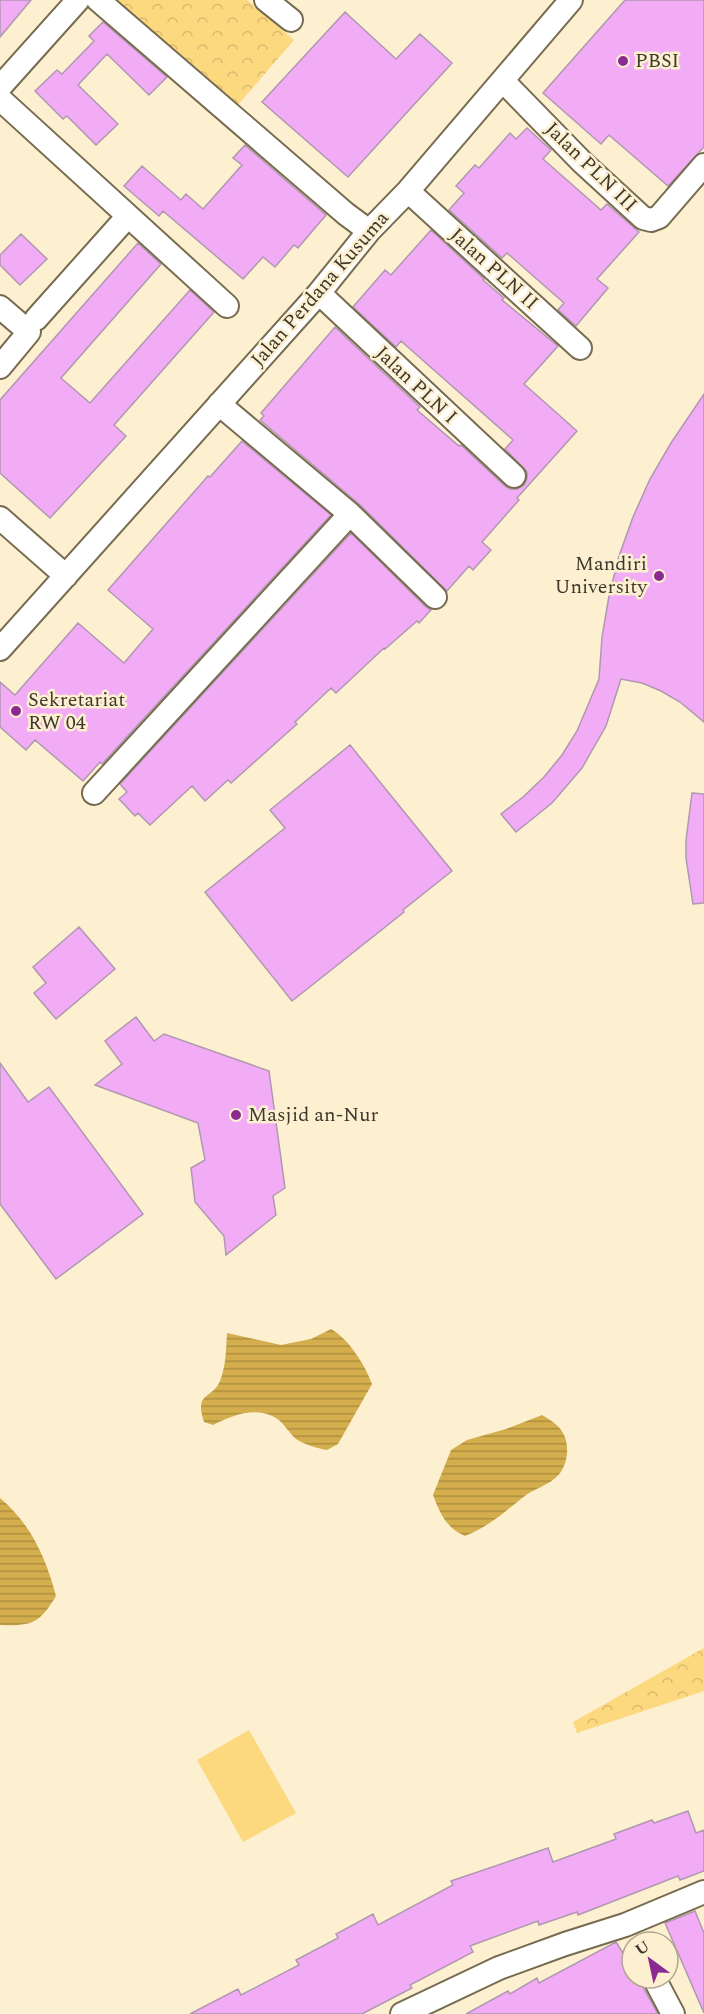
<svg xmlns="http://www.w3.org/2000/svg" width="704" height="2014" font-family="Spectral,serif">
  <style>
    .park { fill: url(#park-crowns) }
    .pitch { fill: #fcd87f }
    .water { fill: url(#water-rules) }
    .building { fill: #f1acf5; stroke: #af98b0; stroke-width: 1.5 }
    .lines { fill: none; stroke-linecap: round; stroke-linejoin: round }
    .street-casing { stroke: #776c50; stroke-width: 26 }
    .street { stroke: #fff; stroke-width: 22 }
    .poi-dot { fill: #8b2a92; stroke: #fdf0d1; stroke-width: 2 }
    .labels { text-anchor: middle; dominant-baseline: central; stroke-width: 5; stroke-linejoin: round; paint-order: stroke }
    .poi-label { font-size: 20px; fill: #3e392d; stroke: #fdf0d1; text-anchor: start }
    .street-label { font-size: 20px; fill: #3e392d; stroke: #fdf0d1 }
  </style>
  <defs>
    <pattern id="park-crowns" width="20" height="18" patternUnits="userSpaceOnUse" patternTransform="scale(1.5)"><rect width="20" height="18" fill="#fcd87f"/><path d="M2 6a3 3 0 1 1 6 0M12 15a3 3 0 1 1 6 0" fill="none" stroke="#d9ba6e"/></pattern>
    <pattern id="water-rules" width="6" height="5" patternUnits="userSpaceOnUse" patternTransform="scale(1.5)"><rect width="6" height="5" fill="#d4ae4c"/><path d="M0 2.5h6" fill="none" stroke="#ad8f40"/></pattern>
  </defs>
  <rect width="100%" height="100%" fill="#fdf0d1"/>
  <!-- park -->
  <path class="park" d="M 112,0 L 247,0 L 294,40 L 236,107 Z
    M 704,1648 L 704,1691 L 577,1733 L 573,1722 Z"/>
  <!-- pitch -->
  <path class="pitch" d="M 249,1730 L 296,1813 L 243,1842 L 197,1760 Z"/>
  <!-- water -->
  <path class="water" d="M 331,1329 C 349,1339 365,1365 372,1384 L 338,1444 L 327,1450 C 317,1448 305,1445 296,1439 C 289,1433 284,1423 276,1418 C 255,1406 233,1415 213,1425 L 204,1422 C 194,1391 212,1400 220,1381 C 226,1366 226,1350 227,1333 L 281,1345 L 311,1339 Z
    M 542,1415 C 550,1420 558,1424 563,1433 C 571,1447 567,1470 554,1479 C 546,1486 534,1489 526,1495 C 504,1512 490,1526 465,1536 C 446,1528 440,1513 433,1495 L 451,1450 L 467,1440 L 506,1429 Z
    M 0,1498 C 31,1524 46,1558 56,1596 C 39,1624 32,1626 0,1625 Z"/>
  <!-- building -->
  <path class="building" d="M 0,0 L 31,0 L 0,37 Z
    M 625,0 L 704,0 L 704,147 L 668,186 L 609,135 L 601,144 L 543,93 Z
    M 345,12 L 396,59 L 420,34 L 452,63 L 348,177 L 262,102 Z
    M 103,22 L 167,77 L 149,95 L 107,54 L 78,85 L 118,124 L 96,145 L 67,116 L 63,119 L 35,91 L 57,70 L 62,74 L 94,41 L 89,36 Z
    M 527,128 L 551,150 L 543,159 L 601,210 L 607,204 L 639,232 L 597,279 L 608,288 L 576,326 L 558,310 L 564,303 L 507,253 L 502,258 L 449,210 L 464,193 L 456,186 L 475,165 L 479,168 L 510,133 L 516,139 Z
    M 245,145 L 326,215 L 298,248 L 294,245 L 275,267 L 263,257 L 243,279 L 163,211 L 159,216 L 124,186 L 142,166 L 181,200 L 186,194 L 203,209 L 242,165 L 233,158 Z
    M 431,230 L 484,279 L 483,280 L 504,298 L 502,300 L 558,346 L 524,384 L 577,431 L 517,498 L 519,500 L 482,542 L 491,550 L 473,570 L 469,566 L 447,591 L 359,504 L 260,420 L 264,416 L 261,413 L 335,327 L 420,407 L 417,410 L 459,446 L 461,445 L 505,486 L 510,489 L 517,489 L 524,485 L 527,478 L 527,472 L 505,449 L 513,440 L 401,341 L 396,347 L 353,307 L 385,270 L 391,275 Z
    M 21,234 L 47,259 L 20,285 L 0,265 L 0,255 Z
    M 138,243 L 161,264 L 61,378 L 90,403 L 190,290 L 214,312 L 114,425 L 126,436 L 50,518 L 0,473 L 0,400 Z
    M 704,394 L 704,722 L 680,702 L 661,691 L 642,683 L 621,679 L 606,726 L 582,768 L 552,803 L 516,832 L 501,814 L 523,797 L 544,777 L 562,755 L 577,731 L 599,679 L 602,637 L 609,596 L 619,556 L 633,517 L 650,479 L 671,443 Z
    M 242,441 L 331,515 L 102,764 L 100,762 L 83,781 L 35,740 L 26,750 L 0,727 L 0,682 L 15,695 L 78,623 L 124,663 L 153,629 L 108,590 L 208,476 L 210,477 Z
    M 351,533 L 426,607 L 431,610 L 419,623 L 417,621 L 385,649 L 384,648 L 336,693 L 331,688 L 295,722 L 297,724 L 231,783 L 228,780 L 205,801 L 192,786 L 150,825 L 138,813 L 135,816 L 119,799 L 127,792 L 120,784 Z
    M 350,745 L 452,871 L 403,910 L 404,912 L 292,1001 L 205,892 L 285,828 L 270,810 Z
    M 692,793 L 704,794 L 704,903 L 693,904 L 686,858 L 686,840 Z
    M 79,927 L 115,969 L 56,1019 L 34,993 L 46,983 L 33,967 Z
    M 136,1017 L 154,1041 L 164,1034 L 269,1071 L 285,1188 L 273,1196 L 276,1215 L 226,1255 L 224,1236 L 195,1202 L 191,1168 L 205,1160 L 198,1123 L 95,1085 L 122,1064 L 105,1041 Z
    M 0,1063 L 28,1102 L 49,1087 L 143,1214 L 56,1279 L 0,1204 Z
    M 688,1811 L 696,1833 L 704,1830 L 704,1871 L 680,1880 L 678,1876 L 578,1915 L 577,1912 L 539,1925 L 538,1921 L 470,1946 L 473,1952 L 410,1985 L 412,1988 L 362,2014 L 190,2014 L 238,1989 L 241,1995 L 299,1965 L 296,1960 L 338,1938 L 336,1934 L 373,1914 L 378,1925 L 453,1885 L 451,1881 L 548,1848 L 553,1862 L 616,1839 L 614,1834 L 652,1820 L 654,1823 Z
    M 695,1911 L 704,1933 L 704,2013 L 665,1923 Z
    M 616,1942 L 632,1967 L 632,1978 L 638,1978 L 658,2014 L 466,2014 L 508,1991 L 510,1994 L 537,1978 L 539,1983 Z"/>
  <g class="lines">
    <!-- street casing -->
    <g class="street-casing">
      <path id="street" d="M 98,0 L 346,214 L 369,231
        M 266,0 L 291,20
        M 503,81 L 583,163 L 643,218 L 651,220 L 659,217 L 704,165
        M 0,87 L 78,0
        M 0,99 L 227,306
        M 408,191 L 580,348
        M 319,293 L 514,476
        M 0,307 L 29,332 L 0,367
        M 36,319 L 128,216
        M 219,404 L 350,514 L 435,597
        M 0,518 L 66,576
        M 0,649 L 319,293 L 369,231 L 408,191 L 571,0
        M 94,793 L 350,514
        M 654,1978 L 673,2014
        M 402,2014 L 499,1968 L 565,1944 L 625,1925 L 704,1892"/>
    </g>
    <!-- street -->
    <use href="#street" class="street"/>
  </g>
  <!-- markers -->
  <g class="poi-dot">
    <circle cx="623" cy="61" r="6"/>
    <circle cx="659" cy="576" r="6"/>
    <circle cx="16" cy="711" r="6"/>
    <circle cx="236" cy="1115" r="6"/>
  </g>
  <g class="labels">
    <!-- poi labels -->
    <g class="poi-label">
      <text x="635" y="61">PBSI</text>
      <text x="647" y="564" text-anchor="end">Mandiri<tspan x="647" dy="23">University</tspan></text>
      <text x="28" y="700">Sekretariat<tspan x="28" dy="23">RW 04</tspan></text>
      <text x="248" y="1115">Masjid an-Nur</text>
    </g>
    <!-- street labels -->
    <g class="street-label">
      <text transform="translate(591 167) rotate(44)">Jalan PLN III</text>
      <text transform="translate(494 269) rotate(42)">Jalan PLN II</text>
      <text transform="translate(320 289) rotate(-49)">Jalan Perdana Kusuma</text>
      <text transform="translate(416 385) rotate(43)">Jalan PLN I</text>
    </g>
  </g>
  <!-- north arrow -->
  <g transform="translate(650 1960) rotate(327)"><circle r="28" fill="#fdf0d1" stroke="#b1a78f" stroke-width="1.5"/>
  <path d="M0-4.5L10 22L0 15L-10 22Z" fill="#8b2a92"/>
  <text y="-9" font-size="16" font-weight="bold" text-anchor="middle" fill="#3e392d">U</text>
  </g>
</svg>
